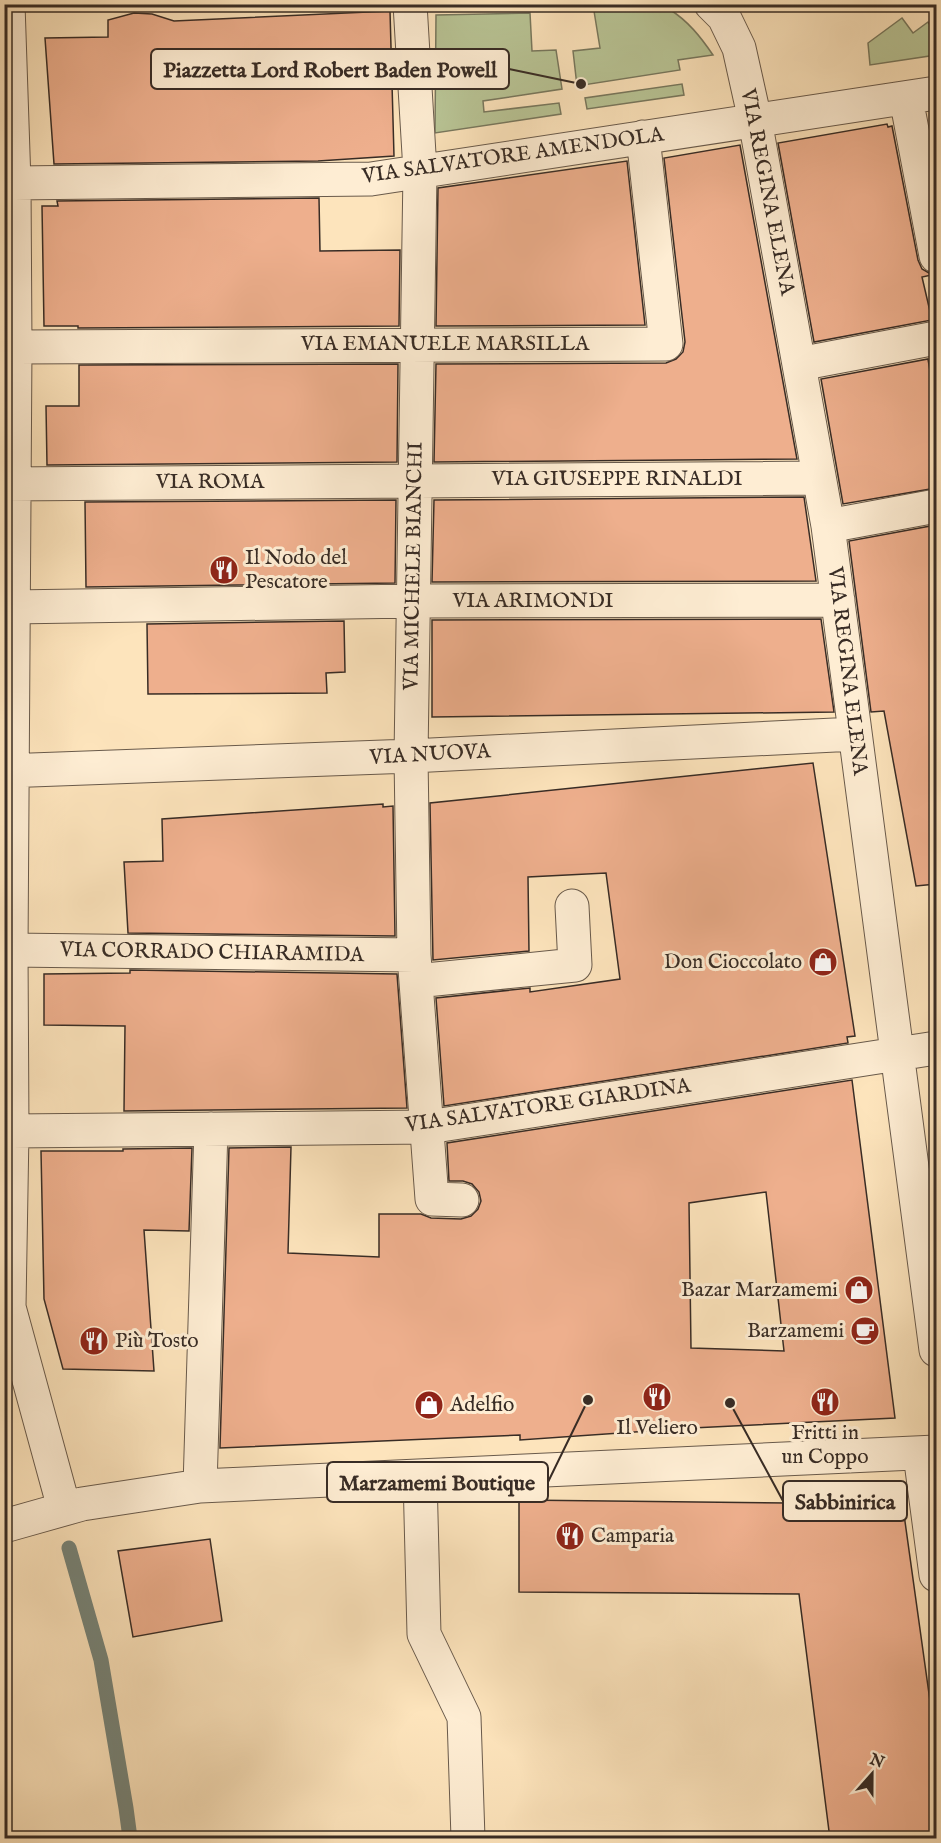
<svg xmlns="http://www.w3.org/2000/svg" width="941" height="1843" font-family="'IM FELL English',serif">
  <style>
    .green { fill: #b9c596; stroke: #78785e; stroke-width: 1.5 }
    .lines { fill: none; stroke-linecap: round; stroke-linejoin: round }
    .stream { stroke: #768479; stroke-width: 15 }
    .building { fill: #eeaf8d; stroke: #382c25; stroke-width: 1.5; fill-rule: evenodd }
    .street-casing { stroke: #695a4b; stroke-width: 35 }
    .street { stroke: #feedd3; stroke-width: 33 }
    .labels { text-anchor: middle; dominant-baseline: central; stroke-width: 6; stroke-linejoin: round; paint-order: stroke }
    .street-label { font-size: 21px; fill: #382c25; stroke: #feedd3 }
    .poi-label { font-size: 21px; fill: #382c25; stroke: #feedd3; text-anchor: start }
    .leader { fill: none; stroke: #382c25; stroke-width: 2 }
    .callout-dot { fill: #382c25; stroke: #feedd3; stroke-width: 2 }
    .callout { fill: #feedd3; stroke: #382c25; stroke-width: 2 }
    .callout-label { font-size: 22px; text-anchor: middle; font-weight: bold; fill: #382c25 }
  </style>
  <rect width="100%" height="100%" fill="#fde4bc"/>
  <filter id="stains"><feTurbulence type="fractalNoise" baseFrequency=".00333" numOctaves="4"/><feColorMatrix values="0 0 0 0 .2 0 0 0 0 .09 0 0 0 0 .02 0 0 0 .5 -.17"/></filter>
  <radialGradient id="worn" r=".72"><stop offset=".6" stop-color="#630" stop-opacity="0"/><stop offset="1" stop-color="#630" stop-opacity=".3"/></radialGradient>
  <!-- green -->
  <path class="green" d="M 669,9 C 688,21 700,36 713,55 L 678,60 L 680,70 L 577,86 L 573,51 L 600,48 L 594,11 Z
    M 530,13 L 532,51 L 556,50 L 562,89 L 483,101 L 484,112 L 559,103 L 561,114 L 435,133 L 436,15 Z
    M 902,18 L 913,33 L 928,22 L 936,34 L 936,55 L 870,65 L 868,43 Z
    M 682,84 L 684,95 L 587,109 L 585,98 Z"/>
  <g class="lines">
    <!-- stream -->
    <path class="stream" d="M 69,1548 L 101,1660 L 126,1808 L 130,1838"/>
  </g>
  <!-- building -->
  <path class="building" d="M 390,11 L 394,156 L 318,161 L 54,164 L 45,38 L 108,37 L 108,20 L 134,13 L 152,14 L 174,21 Z
    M 887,124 L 888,127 L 892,126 L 918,260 L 922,269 L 929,273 L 936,274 L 922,277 L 932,320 L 814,342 L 778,143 Z
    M 740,145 L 797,459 L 434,462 L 436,364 L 666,363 L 676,359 L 683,352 L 685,342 L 664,158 Z
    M 627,161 L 645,325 L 436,326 L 438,188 Z
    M 319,198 L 320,251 L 400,250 L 399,326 L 78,328 L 78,326 L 44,326 L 42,206 L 58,206 L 57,201 Z
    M 928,359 L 936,406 L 936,488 L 843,504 L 821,379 Z
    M 398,364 L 397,462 L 47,465 L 46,406 L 79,406 L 79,365 Z
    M 804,497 L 816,581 L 432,582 L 434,500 Z
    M 396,500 L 395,583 L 86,587 L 85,502 Z
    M 936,525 L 936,884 L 916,886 L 884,711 L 871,712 L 849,541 Z
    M 821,619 L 834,712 L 432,717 L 432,620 Z
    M 344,621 L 345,672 L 326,673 L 327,693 L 148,694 L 147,624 Z
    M 813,763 L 855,1036 L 847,1037 L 848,1043 L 444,1106 L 436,998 L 530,988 L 530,992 L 620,979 L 606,873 L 528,877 L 529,951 L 433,960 L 430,803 Z
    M 383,804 L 383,807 L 393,806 L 395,936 L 128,933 L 124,862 L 163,861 L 162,819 Z
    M 130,970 L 397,974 L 407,1108 L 124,1111 L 125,1026 L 44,1025 L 44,974 L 130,973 Z
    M 852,1080 L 895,1418 L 692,1428 L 520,1440 L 520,1435 L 220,1448 L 229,1148 L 291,1147 L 288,1253 L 379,1257 L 379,1214 L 421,1214 L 431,1218 L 461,1219 L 471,1216 L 478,1209 L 481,1201 L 479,1192 L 472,1184 L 463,1181 L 449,1181 L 447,1143 ZM 766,1192 L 784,1351 L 691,1348 L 689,1203 Z
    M 192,1148 L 189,1231 L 144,1230 L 154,1371 L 63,1369 L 44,1299 L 41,1151 L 123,1151 L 123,1149 Z
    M 862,1497 L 902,1500 L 936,1744 L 936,1839 L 830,1839 L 799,1594 L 519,1592 L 519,1500 L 788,1503 Z
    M 210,1539 L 222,1621 L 133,1637 L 118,1551 Z"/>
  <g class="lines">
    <!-- street casing -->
    <g class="street-casing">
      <path id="street" d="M 8,4 L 14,183 L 15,347 L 11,950 L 12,1131 L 9,1307 L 64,1508
        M 410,4 L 420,171 L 411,756 L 414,955 L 432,1199 L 462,1200
        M 711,4 L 724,17 L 739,48 L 755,120 L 828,526 L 936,1350
        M 906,98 L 936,256
        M 14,183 L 371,179 L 936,93
        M 15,347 L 666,344 L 643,137
        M 799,364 L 936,338
        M 4,484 L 818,478
        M 828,526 L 936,506
        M 12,607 L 414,601 L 838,600
        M 4,771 L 411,756 L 855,734
        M 11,950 L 414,955
        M 416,981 L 575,965 L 572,906
        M 12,1131 L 428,1127 L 936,1048
        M 920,1454 L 936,1575
        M 420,1476 L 424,1634 L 464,1717 L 468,1838
        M 200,1486 L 211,1129
        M 4,1526 L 82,1504 L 200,1486 L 936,1452"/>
    </g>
    <!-- street -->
    <use href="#street" class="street"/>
  </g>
  <!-- icons -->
  <defs>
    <g id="restaurant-disc" transform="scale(1.5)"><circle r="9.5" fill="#8f2418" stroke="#feedd3"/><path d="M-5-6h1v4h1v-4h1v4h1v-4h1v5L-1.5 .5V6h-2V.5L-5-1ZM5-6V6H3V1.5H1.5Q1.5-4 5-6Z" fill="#fff"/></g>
    <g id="shop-disc" transform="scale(1.5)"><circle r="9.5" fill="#8f2418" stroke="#feedd3"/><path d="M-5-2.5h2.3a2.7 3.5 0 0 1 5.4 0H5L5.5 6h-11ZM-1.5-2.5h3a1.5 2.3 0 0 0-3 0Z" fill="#fff"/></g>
    <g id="cafe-disc" transform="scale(1.5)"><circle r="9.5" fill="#8f2418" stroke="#feedd3"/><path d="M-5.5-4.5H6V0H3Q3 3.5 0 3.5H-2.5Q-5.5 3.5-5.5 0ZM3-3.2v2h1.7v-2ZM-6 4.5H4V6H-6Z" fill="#fff"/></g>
  </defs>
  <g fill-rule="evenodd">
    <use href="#restaurant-disc" x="224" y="570"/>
    <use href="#shop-disc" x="823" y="962"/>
    <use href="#shop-disc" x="859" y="1290"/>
    <use href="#cafe-disc" x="865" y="1331"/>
    <use href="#restaurant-disc" x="94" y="1341"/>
    <use href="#restaurant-disc" x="657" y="1397"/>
    <use href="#restaurant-disc" x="825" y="1402"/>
    <use href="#shop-disc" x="429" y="1405"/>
    <use href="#restaurant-disc" x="570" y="1536"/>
  </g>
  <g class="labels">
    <!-- street labels -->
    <g class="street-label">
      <text transform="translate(513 156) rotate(-8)">VIA SALVATORE AMENDOLA</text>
      <text transform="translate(767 192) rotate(79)">VIA REGINA ELENA</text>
      <text x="445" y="344">VIA EMANUELE MARSILLA</text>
      <text x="617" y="479">VIA GIUSEPPE RINALDI</text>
      <text x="210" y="482">VIA ROMA</text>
      <text transform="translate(414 566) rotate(-89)">VIA MICHELE BIANCHI</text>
      <text x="533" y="601">VIA ARIMONDI</text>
      <text transform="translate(847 671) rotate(83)">VIA REGINA ELENA</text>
      <text transform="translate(430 755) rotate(-3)">VIA NUOVA</text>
      <text transform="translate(212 953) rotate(1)">VIA CORRADO CHIARAMIDA</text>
      <text transform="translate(548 1106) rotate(-8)">VIA SALVATORE GIARDINA</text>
    </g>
    <!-- poi labels -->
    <g class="poi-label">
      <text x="245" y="558">Il Nodo del<tspan x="245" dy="24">Pescatore</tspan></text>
      <text x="802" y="962" text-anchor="end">Don Cioccolato</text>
      <text x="838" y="1290" text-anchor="end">Bazar Marzamemi</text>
      <text x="844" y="1331" text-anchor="end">Barzamemi</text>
      <text x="115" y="1341">Più Tosto</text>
      <text x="450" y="1405">Adelfio</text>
      <text x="657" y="1428" text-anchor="middle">Il Veliero</text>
      <text x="825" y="1433" text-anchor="middle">Fritti in<tspan x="825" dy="24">un Coppo</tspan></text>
      <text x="591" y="1536">Camparia</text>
    </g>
  </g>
  <!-- callouts -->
  <path class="leader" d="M581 84L509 69M588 1400L548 1482M730 1403L783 1501"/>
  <g class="callout-dot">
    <circle cx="581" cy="84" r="6"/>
    <circle cx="588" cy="1400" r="6"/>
    <circle cx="730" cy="1403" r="6"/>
  </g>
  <g class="callout">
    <rect x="151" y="49" width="358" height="40" rx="6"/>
    <rect x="327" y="1462" width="221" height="40" rx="6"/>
    <rect x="783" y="1481" width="124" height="40" rx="6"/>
  </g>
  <g class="callout-label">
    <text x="330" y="77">Piazzetta Lord Robert Baden Powell</text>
    <text x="437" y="1490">Marzamemi Boutique</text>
    <text x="845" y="1509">Sabbinirica</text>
  </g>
  <!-- margin -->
  <rect width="941" height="1843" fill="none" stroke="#fde4bc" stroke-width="24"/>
  <rect x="6" y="6" width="929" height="1831" fill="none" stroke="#382c25" stroke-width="3"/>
  <rect x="12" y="12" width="917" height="1819" fill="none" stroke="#382c25" stroke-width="1.5"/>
  <!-- north arrow -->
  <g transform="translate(872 1774) rotate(21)" stroke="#feedd3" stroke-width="4.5" paint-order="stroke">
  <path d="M0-4.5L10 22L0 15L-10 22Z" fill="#382c25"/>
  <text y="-9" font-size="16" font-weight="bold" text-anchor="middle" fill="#382c25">N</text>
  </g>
  <rect width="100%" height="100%" filter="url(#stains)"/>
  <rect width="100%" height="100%" fill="url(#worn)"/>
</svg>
